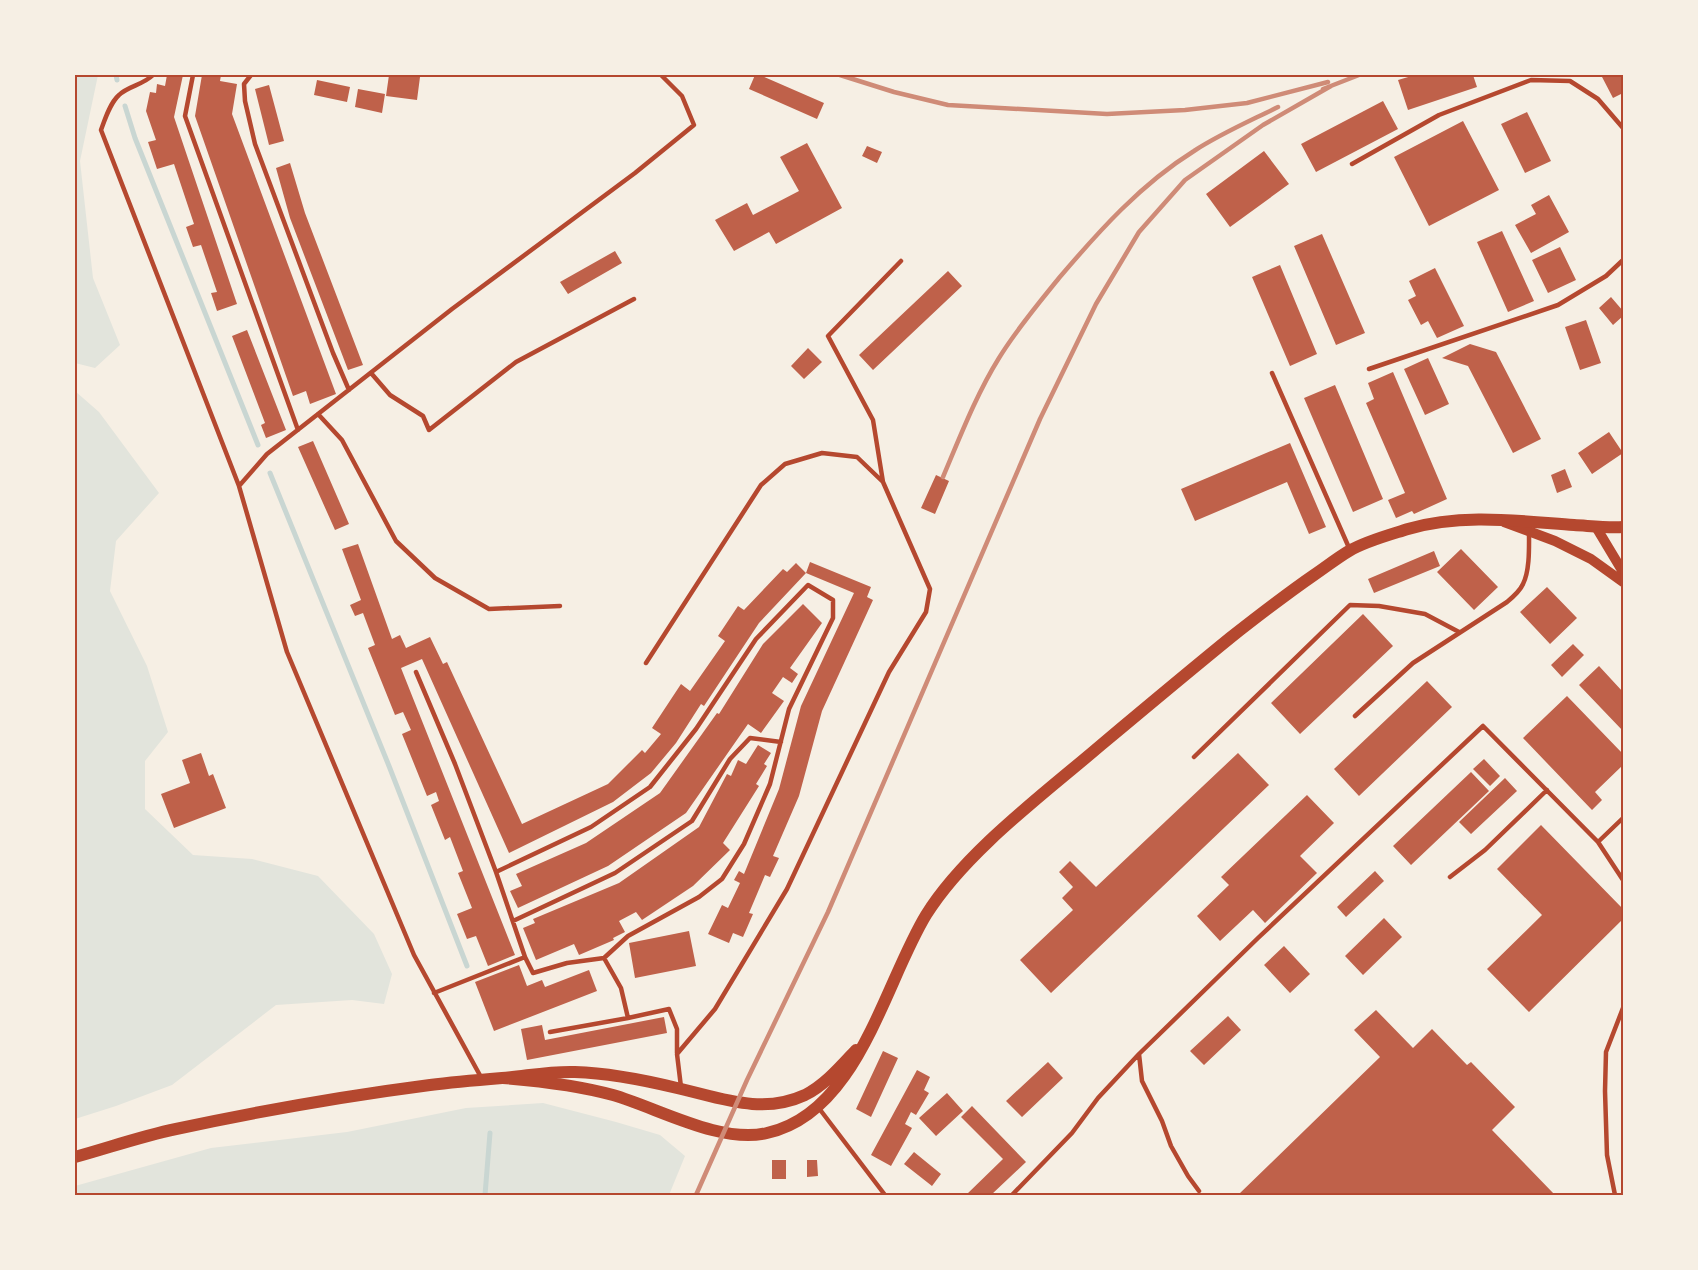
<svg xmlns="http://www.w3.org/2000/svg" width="1698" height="1270" font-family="'DM Sans',sans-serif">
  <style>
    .green { fill: #e2e4dc }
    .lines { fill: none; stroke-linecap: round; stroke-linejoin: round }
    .stream { stroke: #c9d6d2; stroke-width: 5 }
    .building { fill: #bf614a }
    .service { stroke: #b5482f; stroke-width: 4.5 }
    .tertiary { stroke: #b5482f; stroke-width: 10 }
    .secondary { stroke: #b5482f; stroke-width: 12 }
    .rail { stroke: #cf8b77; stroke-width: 4.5 }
    .neatline { fill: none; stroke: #b5482f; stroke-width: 2 }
  </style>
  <rect width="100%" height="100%" fill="#f6efe4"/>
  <!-- green -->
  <path class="green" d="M 75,75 L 98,75 L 80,161 L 93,278 L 120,345 L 95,368 L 75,363 Z
    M 75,391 L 99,412 L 159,493 L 116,541 L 110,591 L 147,666 L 168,732 L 145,761 L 145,809 L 193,855 L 252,859 L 318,876 L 374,934 L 392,974 L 384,1004 L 352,1000 L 276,1005 L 172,1085 L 116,1106 L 75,1119 Z
    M 543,1103 L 616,1122 L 660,1135 L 685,1156 L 669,1195 L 75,1195 L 75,1186 L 211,1148 L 347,1132 L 466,1108 Z"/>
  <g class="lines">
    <!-- stream -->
    <path class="stream" d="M 116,75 L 117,80
      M 125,106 L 135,138 L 258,445
      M 270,473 L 389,766 L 467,966
      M 485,1195 L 490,1133"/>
  </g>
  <!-- building -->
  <path class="building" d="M 167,75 L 183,75 L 174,117 L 237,304 L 217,311 L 211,293 L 217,292 L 201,245 L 193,247 L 186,227 L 194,224 L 174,164 L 157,169 L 148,142 L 156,140 L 146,111 L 150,92 L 156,93 L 157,84 L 165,86 Z
    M 202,75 L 221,75 L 220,81 L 237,84 L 232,114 L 336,394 L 310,404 L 306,391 L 293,396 L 195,116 Z
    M 389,75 L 420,77 L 417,100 L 386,96 Z
    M 755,75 L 760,75 L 824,103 L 817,119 L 749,89 Z
    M 1415,75 L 1473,75 L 1477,87 L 1408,110 L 1398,80 Z
    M 1601,75 L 1623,75 L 1623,93 L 1613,98 Z
    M 317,80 L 350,87 L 347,102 L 314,95 Z
    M 269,85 L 284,141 L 269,145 L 255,89 Z
    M 358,89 L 385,94 L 382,113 L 355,107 Z
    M 1383,101 L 1398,129 L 1316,172 L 1301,144 Z
    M 1527,112 L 1551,161 L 1525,173 L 1501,124 Z
    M 1463,121 L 1499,190 L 1429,226 L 1394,157 Z
    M 807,143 L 842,208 L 776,244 L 769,232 L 734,251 L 715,220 L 747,203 L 753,215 L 799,191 L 780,157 Z
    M 867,146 L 882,152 L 877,163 L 862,156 Z
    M 1264,151 L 1289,184 L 1230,227 L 1206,194 Z
    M 290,163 L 305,213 L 363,365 L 348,370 L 290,218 L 276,168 Z
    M 1549,195 L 1569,232 L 1531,253 L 1515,225 L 1536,214 L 1531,205 Z
    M 1502,231 L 1534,301 L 1508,312 L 1477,242 Z
    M 1322,234 L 1365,333 L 1336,345 L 1294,246 Z
    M 1560,247 L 1576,280 L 1548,293 L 1532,260 Z
    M 615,251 L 622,263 L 568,294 L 560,282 Z
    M 1280,265 L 1317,354 L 1290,366 L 1252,277 Z
    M 1435,268 L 1464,326 L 1437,338 L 1428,321 L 1421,325 L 1408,300 L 1416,296 L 1409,281 Z
    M 948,271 L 962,286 L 873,370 L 859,355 Z
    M 1611,297 L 1623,311 L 1623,316 L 1613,325 L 1599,308 Z
    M 1586,320 L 1601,363 L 1580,370 L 1565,327 Z
    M 247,330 L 286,430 L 266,438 L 261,425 L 265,423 L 232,336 Z
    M 1470,344 L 1496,352 L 1541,439 L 1513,453 L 1468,366 L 1442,358 Z
    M 808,348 L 822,362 L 804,379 L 791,366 Z
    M 1428,358 L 1449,404 L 1425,415 L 1404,369 Z
    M 1393,372 L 1447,499 L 1414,514 L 1412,511 L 1396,518 L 1388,500 L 1405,493 L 1366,403 L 1374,399 L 1368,383 Z
    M 1335,385 L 1383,499 L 1353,512 L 1304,398 Z
    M 1609,432 L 1623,453 L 1592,474 L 1578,453 Z
    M 313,441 L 349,524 L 335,530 L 298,447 Z
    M 1290,443 L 1326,527 L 1309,534 L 1287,482 L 1195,521 L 1181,489 Z
    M 1565,469 L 1572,487 L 1557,493 L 1551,475 Z
    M 936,475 L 949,481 L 935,514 L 921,508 Z
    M 358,544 L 392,639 L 400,635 L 406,648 L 430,637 L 443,664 L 447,662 L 522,824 L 608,784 L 642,750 L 645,753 L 661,734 L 652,728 L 681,684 L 690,691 L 725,641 L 718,636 L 738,606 L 744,610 L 783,569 L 787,572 L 796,563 L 806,573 L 759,623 L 704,706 L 701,704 L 676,743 L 651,773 L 613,802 L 509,853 L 422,659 L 401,668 L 515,955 L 488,966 L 476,936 L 467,939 L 457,914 L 472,908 L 458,873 L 463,871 L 450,837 L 445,840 L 431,805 L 439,801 L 436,792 L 427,796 L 402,734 L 411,730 L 403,712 L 395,715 L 368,648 L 375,645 L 363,613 L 355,616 L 350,605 L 361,600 L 342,549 Z
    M 1461,549 L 1498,587 L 1474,610 L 1437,572 Z
    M 1434,551 L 1440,566 L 1374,593 L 1368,579 Z
    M 810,562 L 871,587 L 867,597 L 873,600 L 822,711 L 799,796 L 773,856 L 779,858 L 770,877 L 765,875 L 749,913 L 753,914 L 743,937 L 733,933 L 729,943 L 708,934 L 722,905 L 728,908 L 740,883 L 734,880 L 739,871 L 744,874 L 779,789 L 801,706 L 854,593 L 806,573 Z
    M 1547,587 L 1577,618 L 1550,644 L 1520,612 Z
    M 803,604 L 822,623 L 790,668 L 798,674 L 792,683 L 783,677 L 772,693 L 784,701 L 761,733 L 748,724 L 686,813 L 608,866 L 518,908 L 510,891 L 522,886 L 516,874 L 586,843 L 660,793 L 717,713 L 719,714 L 763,644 Z
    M 1363,614 L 1393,646 L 1300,734 L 1271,703 Z
    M 1573,644 L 1584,655 L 1562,677 L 1551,665 Z
    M 1599,666 L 1623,692 L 1623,731 L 1579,685 Z
    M 1427,681 L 1452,707 L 1359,796 L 1334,769 Z
    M 1567,696 L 1623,754 L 1623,765 L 1595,792 L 1602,800 L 1592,810 L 1523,738 Z
    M 758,745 L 771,753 L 764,764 L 767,766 L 756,784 L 759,786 L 723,843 L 730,850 L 693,886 L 642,920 L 636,912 L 619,921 L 625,932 L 613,938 L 614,940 L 579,955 L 574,944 L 536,960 L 523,928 L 535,923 L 533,919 L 619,883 L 699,827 L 727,774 L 731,776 L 738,760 L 746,764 Z
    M 201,753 L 209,776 L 213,774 L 226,808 L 174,828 L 161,794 L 190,783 L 182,760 Z
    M 1238,753 L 1269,785 L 1051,993 L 1020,960 L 1073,910 L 1062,898 L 1073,887 L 1059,872 L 1070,861 L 1096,887 Z
    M 1484,759 L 1500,776 L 1490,786 L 1473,769 Z
    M 1471,772 L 1489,791 L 1411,865 L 1393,846 Z
    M 1505,778 L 1517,791 L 1471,834 L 1459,822 Z
    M 1307,795 L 1334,823 L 1300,856 L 1317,873 L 1265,923 L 1253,910 L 1220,941 L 1197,916 L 1229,885 L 1221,877 Z
    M 1541,825 L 1623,909 L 1623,919 L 1529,1012 L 1487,969 L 1542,915 L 1497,869 Z
    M 1375,871 L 1384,881 L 1346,917 L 1337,907 Z
    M 1384,918 L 1402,937 L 1363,975 L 1345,956 Z
    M 689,931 L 696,966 L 635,978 L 629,943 Z
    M 1284,946 L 1310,974 L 1290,993 L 1264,965 Z
    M 519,965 L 527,986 L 542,980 L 545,987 L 589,970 L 597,991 L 494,1031 L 475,982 Z
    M 1376,1010 L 1413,1048 L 1432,1029 L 1467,1065 L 1471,1062 L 1515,1107 L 1492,1130 L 1555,1195 L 1238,1195 L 1380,1057 L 1354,1030 Z
    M 1228,1016 L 1241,1030 L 1204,1065 L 1190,1051 Z
    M 664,1017 L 667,1033 L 527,1060 L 521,1029 L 542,1025 L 545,1040 Z
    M 883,1051 L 898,1058 L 871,1117 L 856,1109 Z
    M 1048,1062 L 1063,1078 L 1022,1117 L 1006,1101 Z
    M 917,1070 L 930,1077 L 924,1090 L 929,1093 L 916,1115 L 911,1112 L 905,1124 L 912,1128 L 891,1166 L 871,1155 Z
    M 947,1093 L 963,1111 L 936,1136 L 919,1118 Z
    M 972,1106 L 1026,1162 L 991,1195 L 966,1195 L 1003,1159 L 961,1117 Z
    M 914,1152 L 941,1174 L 932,1186 L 904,1164 Z
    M 772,1160 L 786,1160 L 786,1179 L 772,1179 Z
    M 807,1160 L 817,1160 L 818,1176 L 807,1177 Z"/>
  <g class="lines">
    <!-- service -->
    <path class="service" d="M 153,75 C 143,85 128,86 119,95 C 110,103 105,119 101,130 L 239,486 L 287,652 L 414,955 L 482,1079
      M 193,75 L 185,116 L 298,430
      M 251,75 L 244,84 L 245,101 L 255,144 L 333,353 L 349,390
      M 1352,164 L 1439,115 L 1531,80 L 1570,81 L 1598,99 L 1623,128
      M 1369,369 L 1558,305 L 1606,276 L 1623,260
      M 371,373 L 390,395 L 423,416 L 429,430 L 516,362 L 634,299
      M 1272,373 L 1350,550
      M 318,414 L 342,440 L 396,541 L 435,578 L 489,609 L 560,606
      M 239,486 L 267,454 L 452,309 L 635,173 L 694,125 L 682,96 L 661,75
      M 646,663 L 761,485 L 785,464 L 822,453 L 857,457 L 883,482
      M 416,672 L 455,764 L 496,872
      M 1355,716 L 1413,663 L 1507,602 C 1513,597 1520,591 1523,584 C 1530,570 1529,547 1529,531
      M 1194,757 L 1350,605 L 1379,606 L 1425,614 L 1459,632
      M 1598,842 L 1623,880
      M 1450,877 L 1485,850 L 1547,790
      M 513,921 L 615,873 L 692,821 L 730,759 L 750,738 L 781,742
      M 434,993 L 525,957 L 533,973 L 567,963 L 604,958 L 628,936 L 699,897 L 722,879 L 744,844 L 770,784 L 789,709 L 833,618 L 833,600 L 808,585 L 756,639 L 696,729 L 650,787 L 591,827 L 496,872 L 525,957
      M 628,1018 L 669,1009 L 677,1029 L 677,1053
      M 550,1032 L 628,1018 L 621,988 L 604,958
      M 1139,1054 L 1142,1081 L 1162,1121 L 1171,1146 L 1188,1176 L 1199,1191
      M 681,1087 L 677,1054 L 715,1009 L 787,889 L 889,672 L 926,612 L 930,589 L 883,482 L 873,420 L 828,336 L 901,261
      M 818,1107 L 885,1195
      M 1012,1195 L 1072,1133 L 1098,1098 L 1139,1054 L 1258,938 L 1483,726 L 1598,842 L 1623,818
      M 1615,1195 L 1607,1155 L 1605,1091 L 1606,1052 L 1623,1008"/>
    <!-- tertiary -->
    <path class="tertiary" d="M 1504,522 L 1555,541 L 1591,559 L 1623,582
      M 1596,527 L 1623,572"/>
    <!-- secondary -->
    <path class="secondary" d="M 503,1078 C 540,1081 577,1085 613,1095 C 658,1108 720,1144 767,1133 C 858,1113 884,984 926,915 C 965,852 1045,793 1101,745 C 1144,709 1187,673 1230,638 C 1258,616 1285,595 1314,575 C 1326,567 1337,558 1349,551 C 1366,541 1389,535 1408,529 C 1461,513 1519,521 1574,525 C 1591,526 1607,528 1623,527
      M 75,1157 C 108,1148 142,1136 176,1129 C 260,1111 345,1096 430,1085 C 454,1082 478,1080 502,1078 C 527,1076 550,1071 575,1072 C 609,1073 644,1080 677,1088 C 721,1098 762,1115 805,1095 C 825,1085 841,1066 856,1050"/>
    <!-- rail -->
    <path class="rail" d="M 840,75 L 894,92 L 948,105 L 1107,114 L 1185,110 L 1247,103 L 1328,82
      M 1323,89 L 1359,75
      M 943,477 C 960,437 976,395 999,358 C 1016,330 1038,304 1059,278 C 1099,231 1141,184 1194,151 C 1220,134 1250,121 1278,107
      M 696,1195 L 747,1080 L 828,912 L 1040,419 L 1096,304 L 1139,232 L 1185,180 L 1263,125 L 1331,86"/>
  </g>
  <!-- border -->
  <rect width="1698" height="1270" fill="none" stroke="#f6efe4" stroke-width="153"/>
  <rect x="76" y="76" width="1546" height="1118" class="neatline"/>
</svg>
